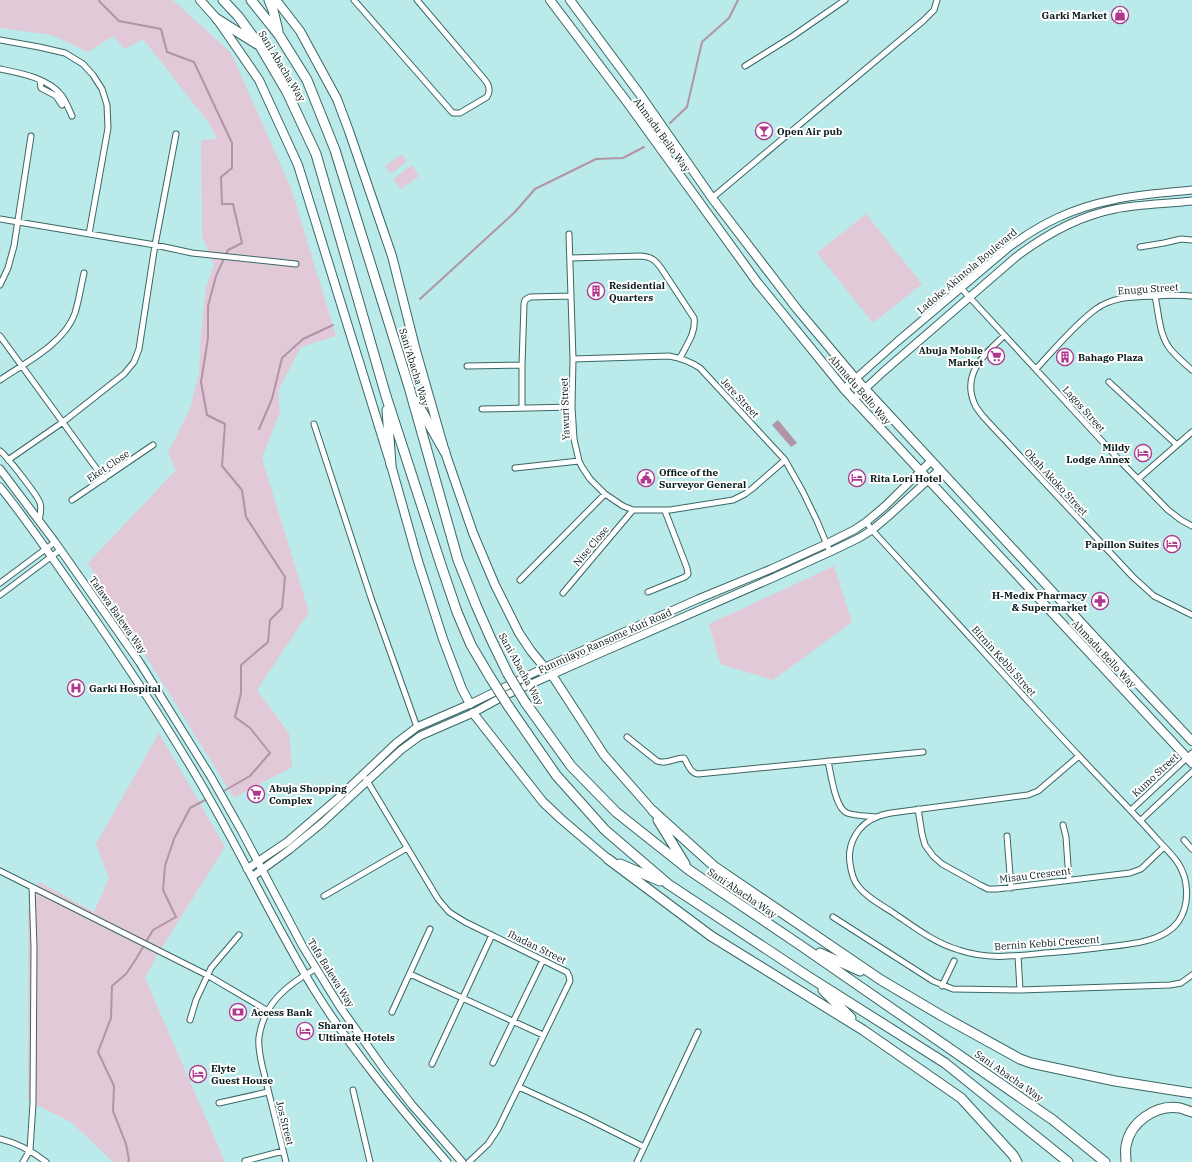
<svg xmlns="http://www.w3.org/2000/svg" width="1192" height="1162" font-family="'IBM Plex Serif',serif">
  <style>
    .green { fill: #e2c9d8 }
    .water { fill: #b194a5 }
    .lines { fill: none; stroke-linecap: round; stroke-linejoin: round }
    .stream { stroke: #b194a5; stroke-width: 2 }
    .street-casing { stroke: #3a6766; stroke-width: 7 }
    .secondary-casing { stroke: #3a6766; stroke-width: 9 }
    .primary-casing { stroke: #3a6766; stroke-width: 10 }
    .highway-casing { stroke: #3a6766; stroke-width: 11 }
    .street { stroke: #fff; stroke-width: 5 }
    .secondary { stroke: #fff; stroke-width: 7 }
    .primary { stroke: #fff; stroke-width: 8 }
    .highway { stroke: #fff; stroke-width: 9 }
    .highway-bridge-casing { stroke: #3a6766; stroke-width: 11; stroke-linecap: butt }
    .highway-bridge { stroke: #fff; stroke-width: 9 }
    .labels { text-anchor: middle; dominant-baseline: central; stroke-width: 4; stroke-linejoin: round; paint-order: stroke }
    .poi-label { font-size: 10px; font-weight: bold; fill: #071919; stroke: #fff; text-anchor: start }
    .street-label { font-size: 10px; fill: #071919; stroke: #fff }
  </style>
  <rect width="100%" height="100%" fill="#baeae9"/>
  <!-- green -->
  <path class="green" d="M 0,0 L 173,0 L 231,53 L 291,188 L 336,336 L 301,347 L 278,391 L 280,412 L 262,458 L 309,612 L 257,690 L 289,733 L 292,767 L 234,798 L 88,563 L 176,470 L 168,453 L 190,409 L 199,373 L 201,333 L 206,287 L 214,265 L 202,236 L 201,140 L 217,139 L 209,123 L 143,39 L 125,49 L 113,36 L 88,52 L 52,35 L 0,28 Z
    M 402,154 L 407,161 L 391,174 L 385,166 Z
    M 412,165 L 419,176 L 401,189 L 393,179 Z
    M 866,214 L 922,284 L 873,323 L 817,253 Z
    M 834,566 L 852,622 L 773,680 L 720,664 L 709,624 Z
    M 159,733 L 225,847 L 159,952 L 145,978 L 225,1162 L 113,1162 L 71,1122 L 28,1101 L 28,910 L 39,882 L 94,912 L 109,878 L 96,844 Z"/>
  <!-- water -->
  <path class="water" d="M 778,420 L 797,443 L 791,447 L 772,425 Z"/>
  <g class="lines">
    <!-- stream -->
    <path class="stream" d="M 99,0 L 100,2 L 119,21 L 161,29 L 167,52 L 194,62 L 232,143 L 232,168 L 221,177 L 222,204 L 233,204 L 242,243 L 228,250 L 216,276 L 208,306 L 208,338 L 201,382 L 207,415 L 225,424 L 222,466 L 242,490 L 246,517 L 285,577 L 282,608 L 270,620 L 268,642 L 241,665 L 241,693 L 235,717 L 250,728 L 270,753 L 250,776 L 222,792
      M 670,123 L 687,107 L 702,42 L 729,18 L 738,0
      M 420,299 L 515,212 L 535,189 L 596,159 L 623,158 L 644,147
      M 259,429 L 272,399 L 282,358 L 303,339 L 333,325
      M 128,1162 L 129,1160 L 126,1144 L 113,1111 L 114,1086 L 98,1052 L 111,1018 L 112,986 L 126,974 L 136,959 L 153,930 L 176,917 L 163,890 L 165,866 L 174,839 L 190,808 L 207,799"/>
    <!-- street casing -->
    <g class="street-casing">
      <path id="street" d="M 354,0 L 451,111 L 453,113 L 460,113 L 487,97 C 493,87 485,80 479,73 L 417,0
        M 0,40 L 39,47 L 65,53 L 83,64 L 93,75 L 102,89 L 107,105 L 108,128 L 89,234
        M 745,66 L 793,36 L 845,0
        M 0,69 C 20,73 49,78 62,96 C 66,102 69,109 72,116
        M 40,80 L 41,88 L 56,96 L 62,105
        M 712,198 L 923,21 L 934,10 L 937,0
        M 0,219 L 155,245 L 192,253 L 296,264
        M 569,234 L 573,359 L 572,407 L 574,439 L 579,461 L 582,467 L 590,479 L 605,494 L 623,506 L 633,510 L 670,510 L 733,500 L 745,494 L 753,488 L 785,460
        M 1140,247 L 1164,243 L 1181,239 L 1192,240
        M 570,258 L 641,256 C 652,257 655,260 661,268 L 694,318 C 696,333 687,344 680,358
        M 0,285 L 8,268 L 14,246 L 31,136
        M 961,288 L 1123,464 L 1168,510 L 1181,520 L 1192,526
        M 1155,296 C 1159,314 1159,336 1171,350 C 1177,357 1185,364 1192,370
        M 0,336 L 104,479
        M 1004,336 C 983,355 960,376 976,407 C 980,413 985,419 990,424 L 1133,577 L 1154,596 L 1192,615
        M 573,359 L 669,356 C 681,358 691,362 700,368 L 785,460 L 803,492 L 817,521 L 830,552
        M 467,366 L 522,365
        M 1036,369 C 1054,350 1075,324 1096,309 C 1114,296 1135,297 1155,296 C 1168,295 1180,295 1192,296
        M 0,380 C 25,363 65,343 75,313 C 79,300 81,286 84,273
        M 1109,382 L 1177,445
        M 522,408 L 522,365 L 524,304 L 525,300 L 530,297 L 571,296
        M 482,409 L 572,407
        M 314,424 L 371,598 L 417,727
        M 0,451 C 6,455 38,496 40,503 C 42,509 40,515 39,521
        M 8,460 L 63,422 L 124,374 L 134,362 L 139,349 L 155,245 L 176,134
        M 515,468 L 579,461
        M 1138,479 L 1192,432
        M 72,500 L 153,445
        M 866,522 L 872,530 C 917,579 963,629 1008,679 C 1032,705 1055,731 1080,757 C 1105,784 1131,810 1156,838 C 1163,846 1172,854 1178,863 C 1189,880 1190,905 1178,922 C 1162,944 1122,945 1097,948 C 1080,950 1062,952 1045,953 C 1016,956 987,960 959,950 C 934,943 913,926 892,912 C 880,904 866,897 858,886 C 853,880 851,871 850,863 C 847,844 858,824 877,817 C 881,815 886,814 891,813 L 1028,795 L 1038,791 L 1079,756
        M 520,580 L 605,494
        M 0,583 L 55,542
        M 648,592 L 685,577 L 688,574 L 687,568 L 665,511
        M 563,593 L 633,510
        M 0,595 L 60,550
        M 627,737 L 657,761 C 667,765 674,758 684,758 C 688,764 690,773 698,774 L 923,752
        M 828,761 C 831,774 835,808 847,813 C 855,816 868,816 876,817
        M 366,779 L 438,899 L 449,912 L 465,922 L 567,972 L 569,976 L 570,981 L 498,1129 L 488,1144 L 469,1162
        M 918,809 L 922,834 L 925,845 L 933,856 L 942,864 L 980,885 L 988,889 L 997,889 L 1130,873 L 1141,869 L 1164,847
        M 1131,810 L 1192,753
        M 1141,820 L 1192,772
        M 1063,825 L 1066,837 L 1069,880
        M 1007,836 L 1011,888
        M 1184,840 L 1192,849
        M 0,871 L 207,975 L 268,1011
        M 324,896 L 407,848
        M 833,917 L 933,981 L 953,989 L 1020,990 L 1170,985 L 1181,983 L 1192,975
        M 1018,956 L 1020,990
        M 410,974 L 543,1035
        M 942,986 L 954,961
        M 392,1012 L 430,929
        M 190,1020 L 196,1000 L 211,968 L 239,935
        M 493,1063 L 543,960
        M 432,1064 L 492,935
        M 519,1087 L 586,1118 L 644,1147
        M 353,1090 L 370,1162
        M 219,1103 L 268,1092
        M 0,1139 C 17,1143 32,1151 46,1162
        M 245,1161 L 283,1151
        M 23,1162 L 30,1150 L 33,1103 L 34,948 L 32,887
        M 286,1162 L 262,1065 C 260,1056 258,1046 259,1037 C 264,1003 287,985 315,969
        M 637,1162 L 698,1032"/>
    </g>
    <!-- secondary casing -->
    <g class="secondary-casing">
      <path id="secondary" d="M 844,389 L 898,341 L 1008,248 C 1040,224 1072,208 1113,200 C 1139,194 1166,193 1192,190
        M 853,400 L 883,372 L 1016,257 C 1045,235 1079,216 1115,209 C 1140,204 1167,204 1192,201
        M 0,469 L 55,542 L 140,663 L 211,777 L 241,830 L 303,947 L 340,1007 L 384,1069 L 412,1105 L 462,1162
        M 0,487 C 27,520 50,555 74,589 C 119,653 162,717 201,784 C 241,852 274,924 315,991 C 353,1052 400,1108 447,1162
        M 247,869 L 287,842 L 337,799 L 396,743 L 417,727 L 470,704 L 552,664 L 698,599 L 771,569 L 826,544 L 854,530 L 866,522 L 885,506 L 931,461
        M 252,877 L 289,850 L 322,823 L 401,750 L 420,736 L 473,713 L 504,696 L 594,656 L 775,577 L 830,552 L 859,538 L 872,530 L 891,514 L 939,470"/>
    </g>
    <!-- primary casing -->
    <g class="primary-casing">
      <path id="primary" d="M 200,0 L 217,19 L 259,80 L 298,165 L 391,465 L 418,561 L 443,639 L 462,689 L 470,704
        M 276,0 L 300,31 L 337,99 L 349,131 L 392,256 L 415,347 L 445,452 L 473,533 L 495,585 L 519,633 L 531,651 L 545,668
        M 550,0 L 627,102 L 757,282 L 844,389 L 1192,763
        M 570,0 L 639,93 L 712,198 L 797,309 L 855,378 L 1111,655 L 1192,741
        M 552,675 L 604,755 L 653,811
        M 473,713 L 543,802 L 561,819 L 608,859"/>
    </g>
    <!-- highway casing -->
    <g class="highway-casing">
      <path id="highway" d="M 223,0 L 238,16 L 260,46 L 287,92 L 316,154 L 386,396 L 441,565 L 457,612 L 471,645 L 490,677
        M 251,0 L 279,35 L 307,80 L 335,150 L 409,387 L 458,560 L 476,605 L 491,639 L 508,674
        M 269,0 L 273,10 L 278,31
        M 217,19 L 257,44
        M 416,401 L 445,452
        M 387,410 L 391,465
        M 525,702 L 571,766 L 616,812 L 689,870 L 800,945 L 1053,1120 L 1105,1162
        M 509,707 L 556,775 L 605,830 L 668,884 L 809,977 L 945,1063 L 1068,1162
        M 653,811 L 715,867 L 881,980 L 942,1016 L 1020,1059 L 1031,1063 L 1115,1081 L 1192,1093
        M 658,820 L 685,864
        M 608,859 L 711,936 L 863,1030 L 961,1098 L 1013,1155 L 1017,1162
        M 620,864 L 660,881
        M 820,953 L 860,971
        M 823,990 L 851,1018
        M 1126,1162 C 1126,1157 1125,1151 1126,1146 C 1130,1122 1156,1104 1180,1108 C 1184,1109 1188,1111 1192,1112"/>
    </g>
    <!-- street -->
    <use href="#street" class="street"/>
    <!-- secondary -->
    <use href="#secondary" class="secondary"/>
    <!-- primary -->
    <use href="#primary" class="primary"/>
    <!-- highway -->
    <use href="#highway" class="highway"/>
    <!-- highway-bridge casing -->
    <g class="highway-bridge-casing">
      <path id="highway-bridge" d="M 508,674 L 525,702
        M 490,677 L 509,707"/>
    </g>
    <!-- highway-bridge -->
    <use href="#highway-bridge" class="highway-bridge"/>
  </g>
  <!-- icons -->
  <defs>
    <g id="shop-ring" transform="scale(0.9)"><circle r="9.5" fill="#fff" stroke="#af378d" stroke-width="1.5"/><path d="M-5-2.5h2.3a2.7 3.5 0 0 1 5.4 0H5L5.5 6h-11ZM-1.5-2.5h3a1.5 2.3 0 0 0-3 0Z" fill="#af378d"/></g>
    <g id="bar-ring" transform="scale(0.9)"><circle r="9.5" fill="#fff" stroke="#af378d" stroke-width="1.5"/><path d="M-6-5H6L.8 .8V4.5H3.5V6h-7V4.5H-.8V.8Z" fill="#af378d"/></g>
    <g id="building-ring" transform="scale(0.9)"><circle r="9.5" fill="#fff" stroke="#af378d" stroke-width="1.5"/><path d="M-4-6H4V6H1V3H-1V6H-4ZM-2.5-4.3h1.7v1.8h-1.7ZM.8-4.3h1.7v1.8H.8ZM-2.5-1h1.7V.8h-1.7ZM.8-1h1.7V.8H.8Z" fill="#af378d"/></g>
    <g id="supermarket-ring" transform="scale(0.9)"><circle r="9.5" fill="#fff" stroke="#af378d" stroke-width="1.5"/><path d="M-6-5.5h2.5l.6 2H6L4.5 2H-2.5L-4.4-4H-6ZM-1.5 3.2a1.3 1.3 0 1 0 .1 0ZM3 3.2a1.3 1.3 0 1 0 .1 0Z" fill="#af378d"/></g>
    <g id="hotel-ring" transform="scale(0.9)"><circle r="9.5" fill="#fff" stroke="#af378d" stroke-width="1.5"/><path d="M-6-4.5h1.5V1H6V5H4.5V3h-9V5H-6ZM-4 0a1.8 1.8 0 1 1 3.6 0ZM.5 0V-2.5h3Q6-2.5 6 0Z" fill="#af378d"/></g>
    <g id="civic-ring" transform="scale(0.9)"><circle r="9.5" fill="#fff" stroke="#af378d" stroke-width="1.5"/><path d="M-.6-6.5H3V-4.5H.6V-3L4-1V1h2V6H-6V1h2V-1L-.6-3ZM-1.2 2.5V6h2.4V2.5Z" fill="#af378d"/></g>
    <g id="pharmacy-ring" transform="scale(0.9)"><circle r="9.5" fill="#fff" stroke="#af378d" stroke-width="1.5"/><path d="M-2-6h4v4h4v4h-4v4h-4v-4h-4v-4h4Z" fill="#af378d"/></g>
    <g id="hospital-ring" transform="scale(0.9)"><circle r="9.5" fill="#fff" stroke="#af378d" stroke-width="1.5"/><path d="M-5-5h3v3.5h4V-5h3V5h-3V1.5h-4V5h-3Z" fill="#af378d"/></g>
    <g id="bank-ring" transform="scale(0.9)"><circle r="9.5" fill="#fff" stroke="#af378d" stroke-width="1.5"/><path d="M-6-4H6V4H-6ZM0-2.3a2.3 2.3 0 1 0 0 4.6a2.3 2.3 0 1 0 0-4.6Z" fill="#af378d"/></g>
  </defs>
  <g fill-rule="evenodd">
    <use href="#shop-ring" x="1120" y="15"/>
    <use href="#bar-ring" x="764" y="131"/>
    <use href="#building-ring" x="596" y="291"/>
    <use href="#supermarket-ring" x="996" y="356"/>
    <use href="#building-ring" x="1065" y="357"/>
    <use href="#hotel-ring" x="1143" y="453"/>
    <use href="#civic-ring" x="646" y="478"/>
    <use href="#hotel-ring" x="857" y="478"/>
    <use href="#hotel-ring" x="1172" y="544"/>
    <use href="#pharmacy-ring" x="1100" y="601"/>
    <use href="#hospital-ring" x="76" y="688"/>
    <use href="#supermarket-ring" x="256" y="794"/>
    <use href="#bank-ring" x="238" y="1012"/>
    <use href="#hotel-ring" x="305" y="1031"/>
    <use href="#hotel-ring" x="198" y="1074"/>
  </g>
  <g class="labels">
    <!-- poi labels -->
    <g class="poi-label">
      <text x="1107" y="15" text-anchor="end">Garki Market</text>
      <text x="777" y="131">Open Air pub</text>
      <text x="609" y="285">Residential<tspan x="609" dy="12">Quarters</tspan></text>
      <text x="983" y="350" text-anchor="end">Abuja Mobile<tspan x="983" dy="12">Market</tspan></text>
      <text x="1078" y="357">Bahago Plaza</text>
      <text x="1130" y="447" text-anchor="end">Mildy<tspan x="1130" dy="12">Lodge Annex</tspan></text>
      <text x="659" y="472">Office of the<tspan x="659" dy="12">Surveyor General</tspan></text>
      <text x="870" y="478">Rita Lori Hotel</text>
      <text x="1159" y="544" text-anchor="end">Papillon Suites</text>
      <text x="1087" y="595" text-anchor="end">H-Medix Pharmacy<tspan x="1087" dy="12">&amp; Supermarket</tspan></text>
      <text x="89" y="688">Garki Hospital</text>
      <text x="269" y="788">Abuja Shopping<tspan x="269" dy="12">Complex</tspan></text>
      <text x="251" y="1012">Access Bank</text>
      <text x="318" y="1025">Sharon<tspan x="318" dy="12">Ultimate Hotels</tspan></text>
      <text x="211" y="1068">Elyte<tspan x="211" dy="12">Guest House</tspan></text>
    </g>
    <!-- street labels -->
    <g class="street-label">
      <text transform="translate(282 66) rotate(59)">Sani Abacha Way</text>
      <text transform="translate(662 135) rotate(54)">Ahmadu Bello Way</text>
      <text transform="translate(967 271) rotate(-40)">Ladoke Akintola Boulevard</text>
      <text transform="translate(1148 289) rotate(-4)">Enugu Street</text>
      <text transform="translate(414 367) rotate(73)">Sani Abacha Way</text>
      <text transform="translate(860 390) rotate(49)">Ahmadu Bello Way</text>
      <text transform="translate(740 398) rotate(47)">Jere Street</text>
      <text transform="translate(565 409) rotate(-92)">Yawuri Street</text>
      <text transform="translate(1084 409) rotate(48)">Lagos Street</text>
      <text transform="translate(108 466) rotate(-34)">Eket Close</text>
      <text transform="translate(1056 482) rotate(47)">Okah Akoko Street</text>
      <text transform="translate(591 546) rotate(-50)">Nise Close</text>
      <text transform="translate(118 615) rotate(55)">Tafawa Balewa Way</text>
      <text transform="translate(605 641) rotate(-24)">Funmilayo Ransome Kuti Road</text>
      <text transform="translate(1104 654) rotate(47)">Ahmadu Bello Way</text>
      <text transform="translate(1004 661) rotate(48)">Birnin Kebbi Street</text>
      <text transform="translate(521 669) rotate(61)">Sani Abacha Way</text>
      <text transform="translate(1155 775) rotate(-43)">Kumo Street</text>
      <text transform="translate(1035 875) rotate(-7)">Misau Crescent</text>
      <text transform="translate(742 893) rotate(34)">Sani Abacha Way</text>
      <text transform="translate(1047 943) rotate(-4)">Bernin Kebbi Crescent</text>
      <text transform="translate(537 947) rotate(26)">Ibadan Street</text>
      <text transform="translate(331 973) rotate(58)">Tafa Balewa Way</text>
      <text transform="translate(1009 1076) rotate(35)">Sani Abacha Way</text>
      <text transform="translate(285 1123) rotate(76)">Jos Street</text>
    </g>
  </g>
</svg>
